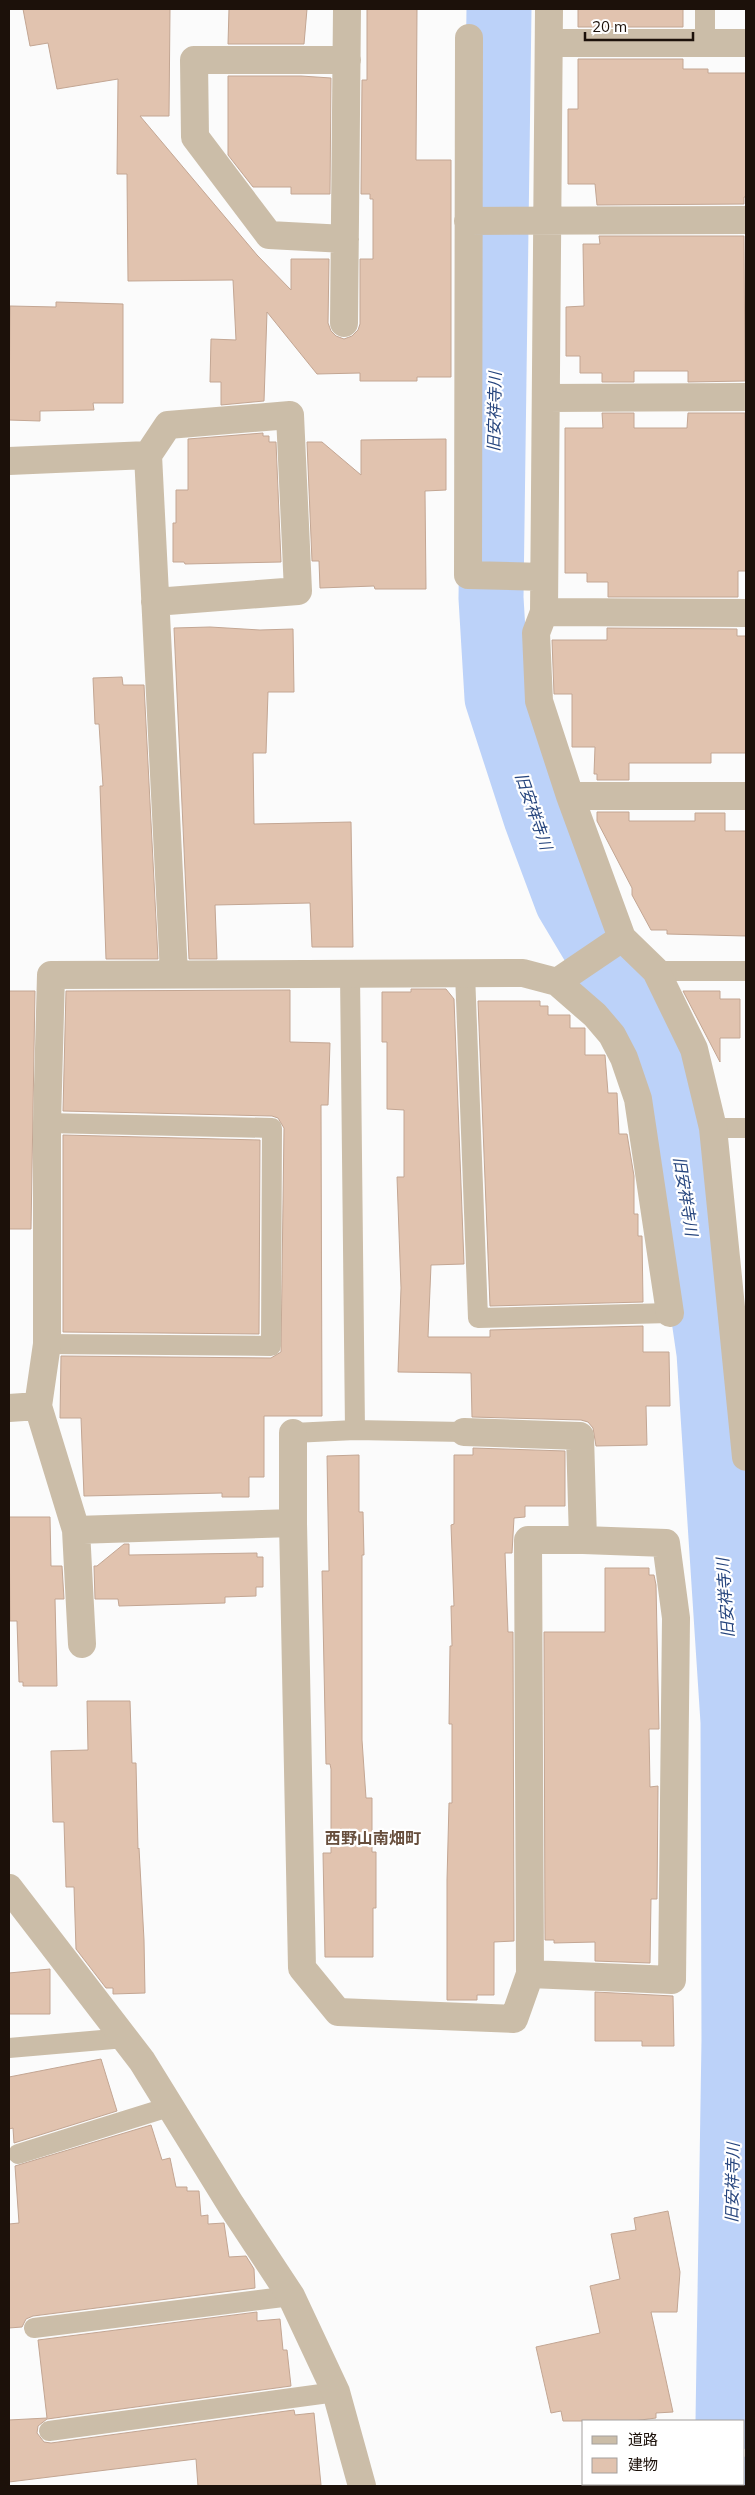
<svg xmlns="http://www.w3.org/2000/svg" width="755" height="2495" font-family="Mulish,'Noto Sans JP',sans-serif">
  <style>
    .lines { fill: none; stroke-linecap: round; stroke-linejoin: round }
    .river { stroke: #bcd2f9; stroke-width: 65 }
    .building { fill: #e1c3af; stroke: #c3a693 }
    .lane { stroke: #cbbda8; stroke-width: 20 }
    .street { stroke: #cbbda8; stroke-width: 28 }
    .labels { text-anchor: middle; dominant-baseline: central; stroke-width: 4.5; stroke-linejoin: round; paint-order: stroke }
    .water-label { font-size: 16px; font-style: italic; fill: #25447d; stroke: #fff }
    .neighbourhood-label { font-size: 16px; font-weight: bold; fill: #674e3c; stroke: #fff }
  </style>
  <rect width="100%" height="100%" fill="#fbfbfb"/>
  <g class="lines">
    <!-- river -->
    <path class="river" d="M 499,9 L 491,598 L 497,698 L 536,818 L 567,901 L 613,978 L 635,1003 L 652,1036 L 671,1093 L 709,1353 L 733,1722 L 734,2040 L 728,2421
      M 727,2486 L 727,2484"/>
  </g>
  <!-- building -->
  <path class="building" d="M 23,9 L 170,9 L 169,116 L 140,116 L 257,255 L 291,290 L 291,259 L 329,259 L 328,323 L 331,331 L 336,336 L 344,339 L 352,336 L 358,330 L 360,324 L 360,259 L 373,259 L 373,199 L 370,199 L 370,194 L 361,194 L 362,80 L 367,80 L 367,9 L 417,9 L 416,160 L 451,160 L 451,377 L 417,377 L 417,381 L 360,381 L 360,373 L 317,374 L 267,312 L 264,401 L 221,405 L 221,382 L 210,382 L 211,339 L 236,340 L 233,280 L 128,281 L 127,174 L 117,174 L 118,79 L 57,89 L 48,43 L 30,46 Z
    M 229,9 L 307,9 L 304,44 L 228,44 Z
    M 578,9 L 683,9 L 683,27 L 578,27 Z
    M 578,59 L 683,59 L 683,69 L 708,69 L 708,73 L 746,73 L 746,197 L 744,197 L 744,204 L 597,205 L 595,184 L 568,184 L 568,109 L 578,109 Z
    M 228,76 L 301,76 L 331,78 L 330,194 L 291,194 L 291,187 L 253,187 L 228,155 Z
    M 599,236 L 744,236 L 745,381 L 688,382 L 688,371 L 634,371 L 634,382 L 602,382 L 602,373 L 580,373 L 580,356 L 566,356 L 566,307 L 584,306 L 583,244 L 600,244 Z
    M 56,302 L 123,304 L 123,403 L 93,403 L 94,410 L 40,411 L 40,421 L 9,420 L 10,306 L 56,307 Z
    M 602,413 L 634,413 L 634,428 L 687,428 L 688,413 L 745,413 L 746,571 L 738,571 L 738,597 L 608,597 L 608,582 L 587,582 L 587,573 L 565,573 L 565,428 L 603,428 Z
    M 263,433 L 263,436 L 269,436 L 269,442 L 276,442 L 281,562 L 185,564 L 184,562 L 173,562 L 173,523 L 176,523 L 176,490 L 188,490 L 188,439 Z
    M 446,439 L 446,490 L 425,491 L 426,589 L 375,589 L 374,586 L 320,588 L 319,561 L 312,561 L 307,442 L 322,442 L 361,475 L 361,440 Z
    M 210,627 L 260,630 L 293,629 L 294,692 L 268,692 L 266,753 L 253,753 L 254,824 L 351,822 L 353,947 L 312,947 L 310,903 L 215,905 L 217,959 L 189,959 L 174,628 Z
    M 607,628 L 737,629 L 737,636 L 746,636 L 746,753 L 711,753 L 711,763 L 629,763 L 629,780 L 597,780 L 597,774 L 594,774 L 595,747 L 572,747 L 572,694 L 554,694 L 552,640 L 607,640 Z
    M 122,677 L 123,685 L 144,685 L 158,959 L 106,959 L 100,786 L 103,786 L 99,724 L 95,724 L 93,678 Z
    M 597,812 L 629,812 L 629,821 L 695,821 L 695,813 L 725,813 L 725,831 L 746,831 L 746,936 L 667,934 L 667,930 L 651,930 L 632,895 L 632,888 L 597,821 Z
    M 411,989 L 446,989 L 454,999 L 464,1264 L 431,1265 L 428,1337 L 490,1337 L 490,1330 L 643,1326 L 643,1352 L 669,1352 L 670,1406 L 646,1406 L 647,1445 L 596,1446 L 593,1428 L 588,1422 L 581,1420 L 472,1417 L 471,1373 L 398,1372 L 401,1288 L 397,1177 L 404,1177 L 404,1110 L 387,1109 L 387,1042 L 382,1042 L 382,992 L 411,992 Z
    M 290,990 L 290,1042 L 330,1043 L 328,1105 L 321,1105 L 322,1416 L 264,1416 L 264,1477 L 249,1477 L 249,1497 L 222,1497 L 222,1493 L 84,1496 L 81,1418 L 60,1418 L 61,1356 L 271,1358 L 281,1352 L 284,1128 L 278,1118 L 272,1116 L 63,1111 L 66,991 Z
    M 9,991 L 35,991 L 31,1229 L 9,1229 Z
    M 683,991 L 720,991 L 720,999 L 740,999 L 740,1038 L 720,1038 L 720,1062 Z
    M 478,1001 L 540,1001 L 540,1006 L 548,1006 L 548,1015 L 570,1015 L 570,1028 L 585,1028 L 585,1055 L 605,1055 L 608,1093 L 617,1093 L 619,1134 L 627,1134 L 634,1176 L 634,1214 L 638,1214 L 638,1236 L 642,1236 L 643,1302 L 490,1306 Z
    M 63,1135 L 260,1140 L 259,1334 L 63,1332 Z
    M 473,1448 L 565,1451 L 565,1506 L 525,1506 L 525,1517 L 514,1518 L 512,1553 L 505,1553 L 508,1632 L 513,1632 L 514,1941 L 494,1942 L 494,1995 L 477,1995 L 477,2000 L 447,2000 L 447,1880 L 449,1803 L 452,1803 L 452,1724 L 449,1724 L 450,1646 L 452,1646 L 451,1606 L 454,1606 L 451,1525 L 454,1524 L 454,1455 L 473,1455 Z
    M 359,1455 L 359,1512 L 363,1512 L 364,1555 L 362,1555 L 362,1740 L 366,1798 L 372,1798 L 372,1852 L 376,1852 L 376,1908 L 373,1908 L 373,1957 L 325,1957 L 323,1853 L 331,1853 L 331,1769 L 330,1764 L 326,1764 L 322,1571 L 329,1571 L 327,1456 Z
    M 9,1517 L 50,1517 L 51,1566 L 62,1566 L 64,1599 L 55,1599 L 57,1686 L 23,1686 L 23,1682 L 19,1682 L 17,1621 L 10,1621 Z
    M 124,1544 L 129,1544 L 129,1555 L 257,1553 L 257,1557 L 263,1557 L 263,1587 L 256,1587 L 256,1596 L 225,1597 L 225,1603 L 119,1606 L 118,1599 L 95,1599 L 94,1566 L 97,1566 Z
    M 605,1568 L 649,1568 L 649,1575 L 654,1575 L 656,1585 L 659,1729 L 649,1729 L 650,1787 L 658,1786 L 657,1899 L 651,1899 L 650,1963 L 595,1961 L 595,1942 L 554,1943 L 554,1940 L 545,1940 L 544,1632 L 605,1632 Z
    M 87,1701 L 130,1701 L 132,1763 L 136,1763 L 138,1849 L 139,1848 L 144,1940 L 145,1993 L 113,1994 L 113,1988 L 106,1988 L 76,1949 L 74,1887 L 66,1887 L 64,1822 L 53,1822 L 51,1751 L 88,1750 Z
    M 50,1969 L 50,2014 L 9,2014 L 9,1973 Z
    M 595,1992 L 673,1996 L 674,2046 L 642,2046 L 642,2041 L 595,2041 Z
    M 101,2059 L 117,2111 L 14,2143 L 13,2128 L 9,2129 L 9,2077 Z
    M 151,2125 L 162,2160 L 170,2158 L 176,2187 L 187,2187 L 187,2191 L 199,2191 L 201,2216 L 208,2215 L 208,2224 L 224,2223 L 229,2257 L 246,2256 L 254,2269 L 255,2288 L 33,2316 L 26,2319 L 22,2327 L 9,2328 L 9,2224 L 19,2223 L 15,2166 Z
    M 668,2211 L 680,2272 L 677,2312 L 651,2312 L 673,2412 L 656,2413 L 656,2418 L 633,2421 L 563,2421 L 561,2411 L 551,2413 L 536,2347 L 600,2333 L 590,2286 L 620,2279 L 611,2234 L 636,2230 L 634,2218 Z
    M 257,2312 L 257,2321 L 280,2319 L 283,2350 L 287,2350 L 291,2386 L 47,2419 L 38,2426 L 37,2433 L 44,2442 L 51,2443 L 294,2410 L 295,2415 L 314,2413 L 321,2485 L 198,2486 L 196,2459 L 9,2482 L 9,2420 L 47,2418 L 38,2340 Z"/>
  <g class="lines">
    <!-- lane -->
    <path class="lane" d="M 705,43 L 705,9
      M 656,971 L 746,971
      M 350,973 L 355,1430
      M 465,973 L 478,1318 L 670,1313
      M 713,1128 L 746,1128
      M 47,1344 L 271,1346 L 272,1128 L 47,1123
      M 293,1433 L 355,1430 L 464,1432
      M 9,2048 L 125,2038
      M 18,2154 L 172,2106
      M 34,2328 L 291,2296
      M 49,2431 L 336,2392"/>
    <!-- street -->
    <path class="street" d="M 549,9 L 544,612 L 536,633 L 539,701 L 570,796 L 622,938 L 656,971 L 694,1049 L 713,1128 L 746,1457
      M 469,38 L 468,575 L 544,577
      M 549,43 L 746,43
      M 468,221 L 746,220
      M 345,239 L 269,235 L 195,137 L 194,60 L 347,60
      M 344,323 L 347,9
      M 546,398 L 746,397
      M 9,461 L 148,455
      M 155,602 L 298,591 L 290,415 L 168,425 L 148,455 L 174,974
      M 544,612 L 746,613
      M 570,796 L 746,796
      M 557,982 L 622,938
      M 9,1408 L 38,1406
      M 293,1433 L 293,1523 L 302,1968 L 338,2012 L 514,2019 L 530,1974 L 528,1540 L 583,1540 L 580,1436 L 464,1432
      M 76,1530 L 293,1523
      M 82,1644 L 76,1530 L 38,1406 L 47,1344 L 47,1123 L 51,975 L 523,973 L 557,982 L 595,1015 L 612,1035 L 624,1058 L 638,1099 L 670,1313
      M 9,1888 L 142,2061 L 231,2205 L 291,2296 L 336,2392 L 362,2486
      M 530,1974 L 672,1980 L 676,1618 L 666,1543 L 583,1540"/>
  </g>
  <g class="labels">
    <!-- water labels -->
    <g class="water-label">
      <text transform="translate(494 412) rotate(-89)">旧安祥寺川</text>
      <text transform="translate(534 811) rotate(71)">旧安祥寺川</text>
      <text transform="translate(686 1196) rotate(81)">旧安祥寺川</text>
      <text transform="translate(725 1598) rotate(-94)">旧安祥寺川</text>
      <text transform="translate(732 2183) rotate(-89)">旧安祥寺川</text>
    </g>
    <!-- neighbourhood labels -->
    <g class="neighbourhood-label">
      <text x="373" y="1838">西野山南畑町</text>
    </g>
  </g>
  <!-- border -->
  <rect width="755" height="2495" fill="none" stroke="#1c110a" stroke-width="20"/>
  <!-- legend -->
  <rect x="582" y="2420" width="162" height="65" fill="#ffffff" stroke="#a4a09d"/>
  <rect x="592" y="2436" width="25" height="8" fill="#cbbda8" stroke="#a4a09d"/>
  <text x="628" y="2445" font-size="15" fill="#1c110a">道路</text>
  <rect x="592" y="2458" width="25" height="15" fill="#e1c3af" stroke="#a4a09d"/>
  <text x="628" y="2470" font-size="15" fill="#1c110a">建物</text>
  <!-- scale -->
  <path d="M585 32v8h108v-8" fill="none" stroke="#1c110a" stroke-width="2.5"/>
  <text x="592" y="32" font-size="15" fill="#1c110a" stroke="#ffffff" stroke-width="4" paint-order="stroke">20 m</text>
</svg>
